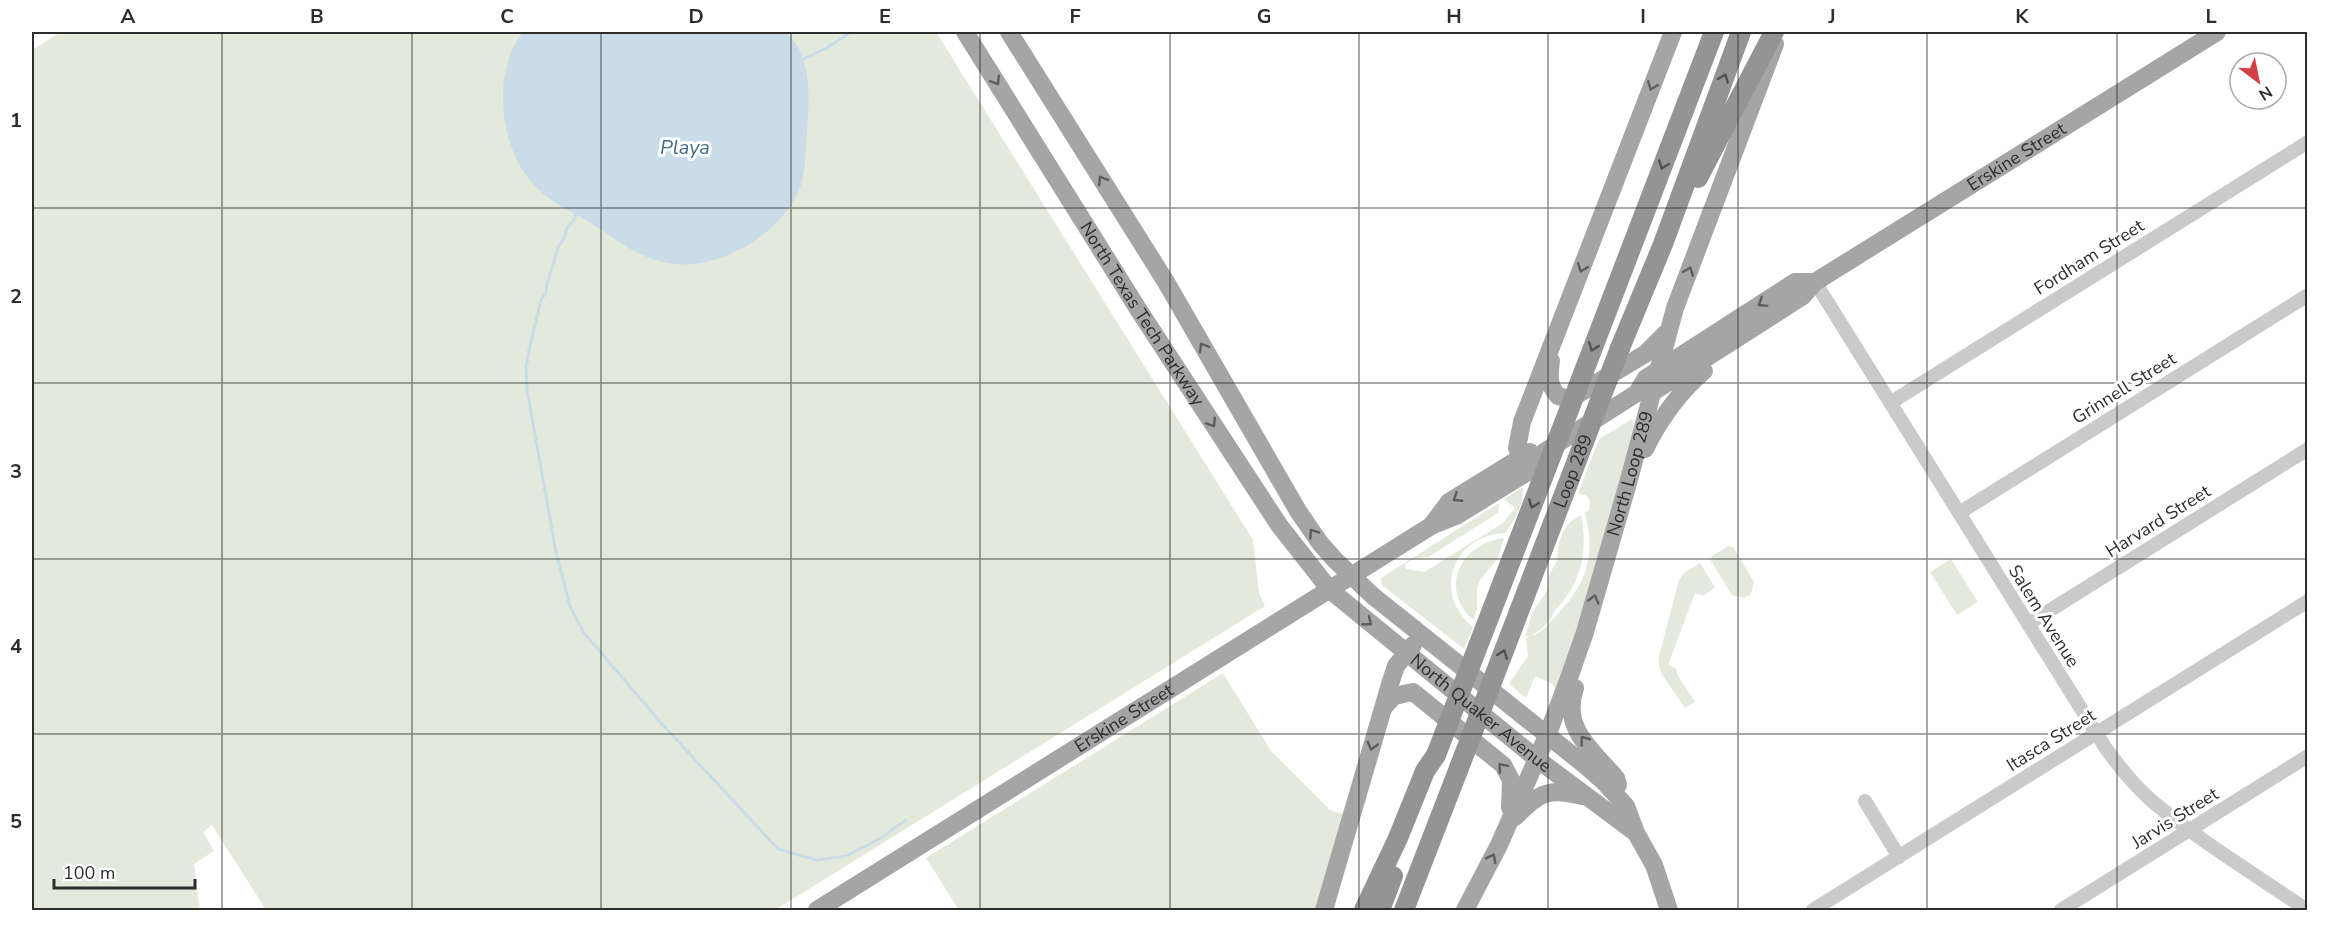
<svg xmlns="http://www.w3.org/2000/svg" width="2339" height="942" font-family="'Nunito Sans',sans-serif">
  <style>
    .green { fill: #e3eadc }
    .water { fill: #cadce8 }
    .lines { fill: none; stroke-linecap: round; stroke-linejoin: round }
    .stream { stroke: #cadce8; stroke-width: 3 }
    .minor { stroke: #cacaca; stroke-width: 14 }
    .major { stroke: #a5a5a5; stroke-width: 18 }
    .highway { stroke: #949494; stroke-width: 20 }
    .highway-bridge { stroke: #949494; stroke-width: 20 }
    .oneway { stroke: #515151 }
    .oneway2 { stroke: #5d5d5d }
    .grid { fill: none; stroke: #2d2d2d; stroke-width: 1.5; stroke-opacity: 0.55 }
    .labels { text-anchor: middle; dominant-baseline: central; stroke-width: 6; stroke-linejoin: round; paint-order: stroke }
    .street-label { font-size: 18px; fill: #2d2d2d; stroke: #fff }
    .water-label { font-size: 20px; font-style: italic; fill: #436c88; stroke: #fff }
    .neatline { fill: none; stroke: #2d2d2d; stroke-width: 2 }
    .grid-label { font-size: 20px; text-anchor: middle; font-weight: bold; fill: #2d2d2d }
  </style>
  <rect width="100%" height="100%" fill="#fff"/>
  <!-- green -->
  <path class="green" d="M 61,32 L 936,32 L 1253,540 L 1259,593 L 1265,606 L 775,910 L 266,910 L 212,825 L 203,832 L 214,851 L 194,864 L 200,910 L 32,910 L 32,50 Z
    M 1632,419 L 1634,421 L 1633,429 C 1610,516 1587,604 1556,689 L 1551,683 L 1535,676 L 1526,698 L 1509,684 L 1528,656 L 1526,638 L 1530,636 L 1525,637 L 1533,611 L 1547,591 L 1549,575 L 1557,561 L 1559,543 L 1564,530 L 1570,522 L 1581,515 C 1589,554 1580,585 1553,613 L 1553,615 L 1543,628 L 1531,636 C 1542,632 1546,627 1553,619 C 1585,587 1597,557 1585,513 L 1589,510 L 1590,501 L 1586,495 L 1578,494 L 1599,439 Z
    M 1523,487 C 1525,502 1514,522 1505,533 C 1453,535 1431,593 1473,627 L 1464,649 L 1382,585 L 1381,578 L 1499,503 L 1498,513 L 1428,557 L 1414,559 L 1405,564 L 1406,569 L 1424,572 L 1503,523 L 1515,508 L 1504,499 Z
    M 1504,538 L 1498,558 L 1480,580 L 1477,589 L 1477,610 L 1473,620 C 1438,588 1461,543 1504,538 Z
    M 1728,546 L 1733,547 L 1754,582 L 1751,594 L 1744,598 L 1732,595 L 1711,561 L 1712,556 Z
    M 1951,559 L 1978,602 L 1957,615 L 1930,572 Z
    M 1700,563 L 1715,587 L 1703,596 L 1695,593 L 1668,665 L 1676,668 L 1677,674 L 1695,702 L 1685,708 L 1661,673 L 1658,660 L 1679,580 L 1684,573 Z
    M 1223,673 L 1271,751 L 1330,810 L 1345,815 L 1318,910 L 959,910 L 926,858 Z"/>
  <!-- water -->
  <path class="water" d="M 523,32 L 787,32 C 792,39 799,47 802,55 C 812,82 808,117 806,145 C 805,159 805,177 799,190 C 781,234 721,269 674,264 C 640,260 616,239 589,222 C 571,211 551,203 536,187 C 504,155 495,97 510,55 C 512,47 519,39 523,32 Z"/>
  <g class="lines">
    <!-- stream -->
    <path class="stream" d="M 803,59 L 825,49 L 851,32
      M 575,215 L 575,219 L 567,228 L 564,239 L 559,245 L 547,284 L 546,293 L 541,300 L 529,350 L 526,368 L 527,390 L 556,552 L 570,606 L 584,633 L 662,724 L 778,849 L 816,860 L 846,856 L 881,838 L 906,820"/>
    <!-- minor -->
    <path class="minor" d="M 1815,282 L 2105,747 C 2119,767 2135,786 2153,802 C 2201,842 2256,875 2307,910
      M 1890,403 L 2308,142
      M 1959,513 L 2308,295
      M 2028,624 L 2308,449
      M 1865,801 L 1899,857
      M 1813,910 L 2308,601
      M 2061,910 L 2308,756"/>
    <!-- major -->
    <g class="major">
      <path id="s1" d="M 965,32 L 1138,309 L 1279,525 L 1330,590 L 1537,759 L 1636,833"/>
      <path d="M 1009,32 L 1166,282 L 1298,511 L 1320,543 L 1335,560 L 1373,596 L 1586,766 L 1603,781 L 1626,806 L 1636,833 L 1654,865 L 1669,910"/>
      <path d="M 1551,361 C 1549,375 1548,385 1558,396 L 1570,399 L 1645,354 L 1666,333"/>
      <path id="s2" d="M 1647,393 L 1653,392 L 1803,296 L 1815,282 L 2217,32"/>
      <path d="M 1645,449 C 1660,419 1678,393 1704,371"/>
      <path d="M 1539,465 L 1522,460 L 1517,448 L 1522,422 L 1673,32"/>
      <path d="M 1431,526 L 1449,502 L 1530,452"/>
      <path d="M 1575,688 C 1561,728 1592,750 1616,778 L 1618,785"/>
      <path d="M 1384,707 L 1394,696 L 1413,692 L 1503,765 L 1511,780 L 1510,808"/>
      <path d="M 1515,817 C 1540,793 1547,787 1582,796"/>
      <path id="s3" d="M 817,910 L 1431,526 L 1456,516 L 1539,465 L 1544,452 L 1637,393 L 1646,378 L 1795,282 L 1815,282"/>
      <path d="M 1324,910 L 1391,681 L 1396,666 L 1413,645"/>
      <path id="s4" d="M 1465,910 L 1499,845 L 1547,736 L 1569,678 L 1585,632 L 1628,483 L 1675,308 L 1775,44"/>
    </g>
    <!-- highway -->
    <path class="highway" d="M 1698,178 L 1774,32
      M 1620,348 L 1663,244 L 1741,32
      M 1584,371 L 1714,32
      M 1364,910 L 1398,838 L 1425,771 L 1436,755
      M 1380,910 L 1393,876
      M 1404,910 L 1459,768"/>
    <!-- highway-bridge -->
    <g class="highway-bridge">
      <path d="M 1436,755 L 1584,371"/>
      <path id="s5" d="M 1459,768 L 1620,348"/>
    </g>
  </g>
  <!-- one-way arrows -->
  <defs><path id="oneway-chevron" d="M-2-3.5L2.5 0L-2 3.5" fill="none" stroke-width="1.6" stroke-linecap="round" stroke-linejoin="round" transform="scale(1.5)"/></defs>
  <g class="oneway">
    <use href="#oneway-chevron" transform="translate(1724 78) rotate(-69)"/>
    <use href="#oneway-chevron" transform="translate(1663 165) rotate(111)"/>
    <use href="#oneway-chevron" transform="translate(1593 347) rotate(111)"/>
    <use href="#oneway-chevron" transform="translate(1533 504) rotate(111)"/>
    <use href="#oneway-chevron" transform="translate(1503 654) rotate(-69)"/>
  </g>
  <g class="oneway2">
    <use href="#oneway-chevron" transform="translate(996 81) rotate(58)"/>
    <use href="#oneway-chevron" transform="translate(1652 86) rotate(111)"/>
    <use href="#oneway-chevron" transform="translate(1102 180) rotate(-122)"/>
    <use href="#oneway-chevron" transform="translate(1582 268) rotate(111)"/>
    <use href="#oneway-chevron" transform="translate(1689 271) rotate(-69)"/>
    <use href="#oneway-chevron" transform="translate(1762 303) rotate(148)"/>
    <use href="#oneway-chevron" transform="translate(1203 347) rotate(-120)"/>
    <use href="#oneway-chevron" transform="translate(1212 423) rotate(57)"/>
    <use href="#oneway-chevron" transform="translate(1457 498) rotate(147)"/>
    <use href="#oneway-chevron" transform="translate(1313 533) rotate(-125)"/>
    <use href="#oneway-chevron" transform="translate(1594 599) rotate(-74)"/>
    <use href="#oneway-chevron" transform="translate(1368 622) rotate(38)"/>
    <use href="#oneway-chevron" transform="translate(1584 740) rotate(-127)"/>
    <use href="#oneway-chevron" transform="translate(1372 746) rotate(105)"/>
    <use href="#oneway-chevron" transform="translate(1502 767) rotate(-130)"/>
    <use href="#oneway-chevron" transform="translate(1492 858) rotate(-63)"/>
  </g>
  <!-- grid -->
  <path class="grid" d="M 222,32 L 222,910M 412,32 L 412,910M 601,32 L 601,910M 791,32 L 791,910M 980,32 L 980,910M 1170,32 L 1170,910M 1359,32 L 1359,910M 1548,32 L 1548,910M 1738,32 L 1738,910M 1927,32 L 1927,910M 2117,32 L 2117,910M 32,208 L 2308,208M 32,383 L 2308,383M 32,559 L 2308,559M 32,734 L 2308,734"/>
  <g class="labels">
    <!-- street labels -->
    <g class="street-label">
      <text stroke="none"><textPath href="#s2" startOffset="440">Erskine Street</textPath></text>
      <text transform="translate(2089 257) rotate(-32)">Fordham Street</text>
      <text stroke="none"><textPath href="#s1" startOffset="333">North Texas Tech Parkway</textPath></text>
      <text transform="translate(2124 388) rotate(-32)">Grinnell Street</text>
      <text stroke="none"><textPath href="#s5" startOffset="318">Loop 289</textPath></text>
      <text stroke="none"><textPath href="#s4" startOffset="468">North Loop 289</textPath></text>
      <text transform="translate(2158 521) rotate(-32)">Harvard Street</text>
      <text transform="translate(2044 616) rotate(58)">Salem Avenue</text>
      <text stroke="none"><textPath href="#s1" startOffset="862">North Quaker Avenue</textPath></text>
      <text stroke="none"><textPath href="#s3" startOffset="362">Erskine Street</textPath></text>
      <text transform="translate(2051 740) rotate(-32)">Itasca Street</text>
      <text transform="translate(2175 818) rotate(-32)">Jarvis Street</text>
    </g>
    <!-- water labels -->
    <g class="water-label">
      <text x="685" y="147">Playa</text>
    </g>
  </g>
  <!-- border -->
  <rect width="2339" height="942" fill="none" stroke="#ffffff" stroke-width="66"/>
  <!-- north arrow -->
  <g transform="translate(2258 81) rotate(148)"><circle r="28" fill="#ffffff" stroke="#ababab" stroke-width="1.5"/>
  <path d="M0-4.5L10 22L0 15L-10 22Z" fill="#d63e46"/>
  <text y="-9" font-size="16" font-weight="bold" text-anchor="middle" fill="#2d2d2d">N</text>
  </g>
  <!-- scale -->
  <path d="M54 879v9h141v-9" fill="none" stroke="#2d2d2d" stroke-width="3"/>
  <text x="63" y="879" font-size="18" fill="#2d2d2d" stroke="#ffffff" stroke-width="4.5" paint-order="stroke">100 m</text>
  <rect x="33" y="33" width="2273" height="876" class="neatline"/>
  <g class="grid-label">
    <text x="128" y="23">A</text>
    <text x="317" y="23">B</text>
    <text x="507" y="23">C</text>
    <text x="696" y="23">D</text>
    <text x="885" y="23">E</text>
    <text x="1075" y="23">F</text>
    <text x="1264" y="23">G</text>
    <text x="1454" y="23">H</text>
    <text x="1643" y="23">I</text>
    <text x="1832" y="23">J</text>
    <text x="2022" y="23">K</text>
    <text x="2211" y="23">L</text>
    <text x="16" y="127">1</text>
    <text x="16" y="303">2</text>
    <text x="16" y="478">3</text>
    <text x="16" y="653">4</text>
    <text x="16" y="828">5</text>
  </g>
</svg>
